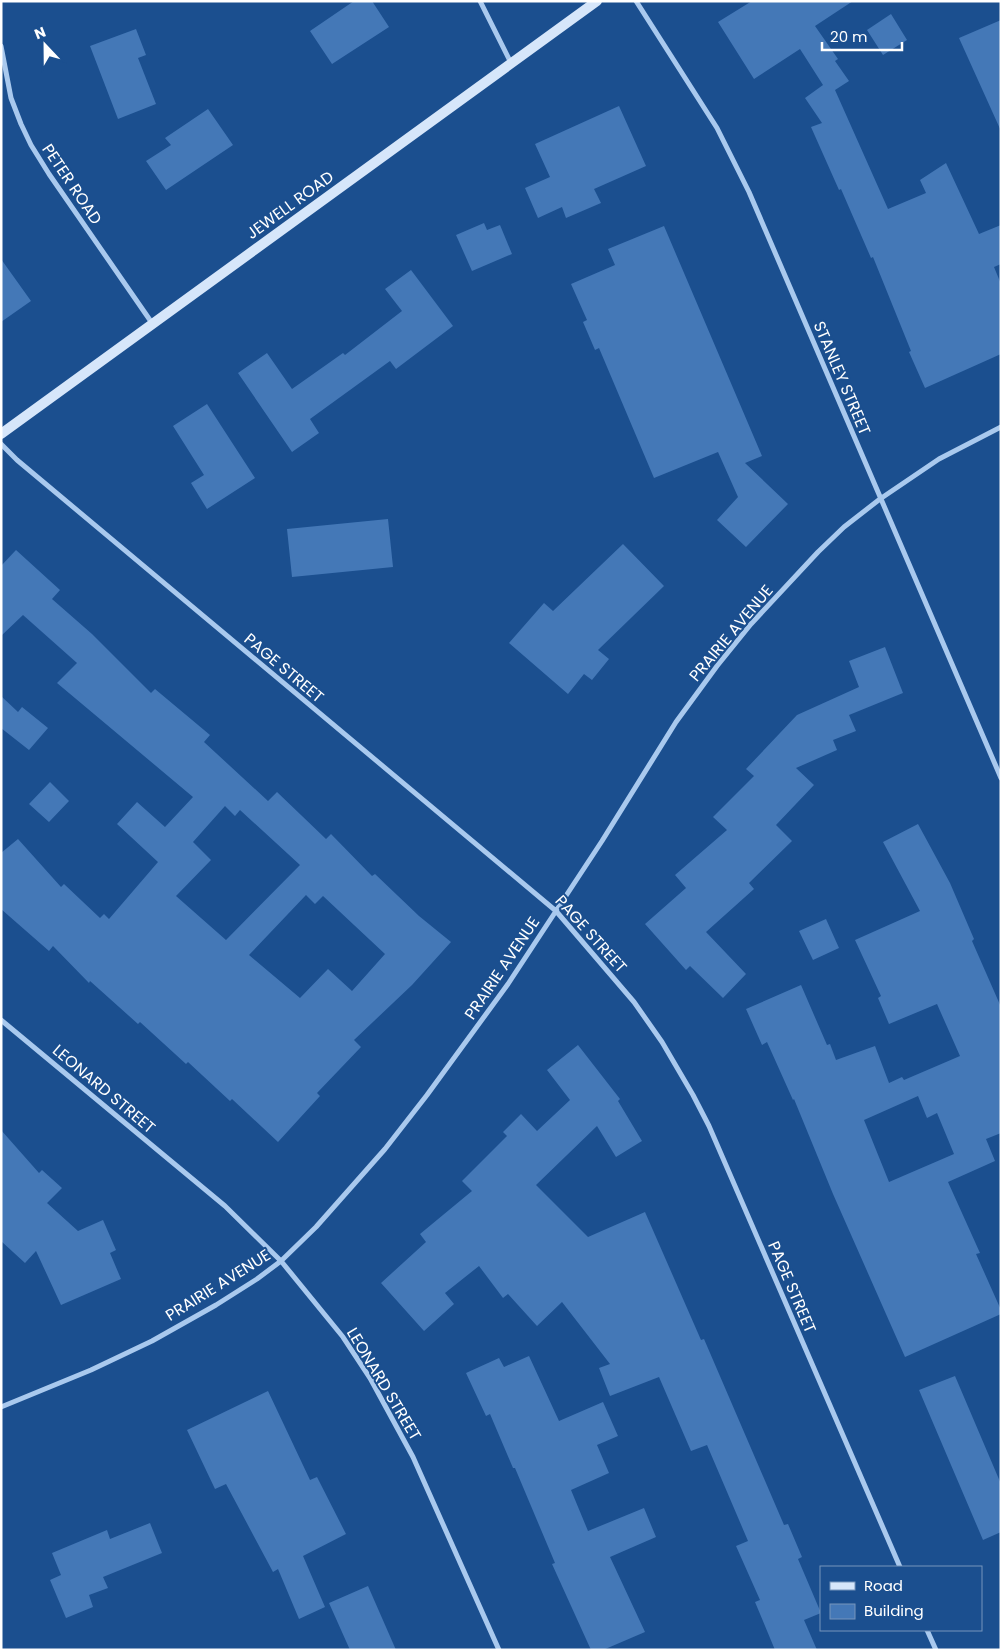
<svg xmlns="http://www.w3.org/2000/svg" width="1002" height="1651" font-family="Poppins,sans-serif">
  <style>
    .building { fill: #4478b7; fill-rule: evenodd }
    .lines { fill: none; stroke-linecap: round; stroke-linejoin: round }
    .street { stroke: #a9c9ee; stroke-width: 5 }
    .secondary { stroke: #d6e6fa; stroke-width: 10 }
    .labels { text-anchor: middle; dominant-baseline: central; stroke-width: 4; stroke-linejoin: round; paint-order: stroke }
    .street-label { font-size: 16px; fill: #fff; stroke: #1b4f8f }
  </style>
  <rect width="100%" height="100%" fill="#1b4f8f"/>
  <!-- building -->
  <path class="building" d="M 354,1 L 372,1 L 389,27 L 332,64 L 310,31 Z
    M 752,1 L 853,1 L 815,26 L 838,59 L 835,61 L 849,81 L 835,90 L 888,209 L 926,193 L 920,180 L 946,163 L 979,234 L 1001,225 L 1001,264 L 994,267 L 1001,284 L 1001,354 L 925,388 L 909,352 L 911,351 L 873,257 L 871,258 L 841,189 L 839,190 L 811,127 L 822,123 L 805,98 L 823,85 L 800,49 L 754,79 L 718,22 Z
    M 891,14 L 907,40 L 883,55 L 867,30 Z
    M 1001,20 L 1001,131 L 959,38 Z
    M 136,29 L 146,55 L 138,58 L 156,104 L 118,119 L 90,46 Z
    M 619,106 L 646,166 L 594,189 L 601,203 L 566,218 L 562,207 L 538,218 L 525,188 L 550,177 L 535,144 Z
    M 208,109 L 233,145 L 166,190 L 146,161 L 171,145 L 165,138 Z
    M 484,223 L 487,230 L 500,225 L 512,254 L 472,271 L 456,235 Z
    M 664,226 L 762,456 L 745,463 L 788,504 L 746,547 L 717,520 L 738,497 L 718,452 L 654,478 L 599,348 L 595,350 L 583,322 L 587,320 L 571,284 L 615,265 L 608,249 Z
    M 1,259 L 31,301 L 1,322 Z
    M 411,270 L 453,326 L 396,369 L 390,361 L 310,419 L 319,433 L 292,452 L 238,373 L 267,353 L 292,389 L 343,353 L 345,355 L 402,311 L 385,289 Z
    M 207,404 L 255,478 L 207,509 L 191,483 L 204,475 L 173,426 Z
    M 388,519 L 393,567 L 292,577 L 287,529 Z
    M 623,544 L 664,586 L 598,650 L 609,659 L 592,680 L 584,674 L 568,694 L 509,643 L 544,603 L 553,611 Z
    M 16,550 L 60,590 L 52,599 L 92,634 L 151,693 L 155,689 L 210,735 L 204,742 L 268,801 L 277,792 L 326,839 L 331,834 L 372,876 L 375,874 L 419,916 L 451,942 L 412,985 L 354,1040 L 361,1047 L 317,1093 L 320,1096 L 278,1142 L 232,1099 L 230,1101 L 188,1062 L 186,1064 L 140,1022 L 138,1024 L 90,981 L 89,983 L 53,946 L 49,951 L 1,909 L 1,853 L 18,839 L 61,887 L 64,884 L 100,918 L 104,914 L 109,919 L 158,862 L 117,824 L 137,802 L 165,827 L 193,797 L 57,683 L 77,663 L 23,615 L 1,636 L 1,566 ZM 225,806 L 235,816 L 240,810 L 300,865 L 226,940 L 176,896 L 211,860 L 193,842 ZM 306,895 L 315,904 L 323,896 L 385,954 L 352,991 L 328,969 L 300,998 L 249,955 Z
    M 885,647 L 903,693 L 849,715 L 856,731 L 833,740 L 837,750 L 796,768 L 814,785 L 776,825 L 792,841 L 749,883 L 754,889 L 706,932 L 746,974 L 723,998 L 690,966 L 686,970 L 645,924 L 686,888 L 675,875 L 727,830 L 713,817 L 754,776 L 746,769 L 797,715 L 859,687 L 849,661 Z
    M 1,696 L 18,712 L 22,707 L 48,728 L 29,750 L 1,728 Z
    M 50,782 L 69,801 L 49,822 L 29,804 Z
    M 918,824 L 950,883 L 974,939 L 972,941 L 1001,1007 L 1001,1133 L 986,1139 L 995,1161 L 948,1182 L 980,1253 L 976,1254 L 1001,1310 L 1001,1314 L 905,1357 L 833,1194 L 794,1099 L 793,1100 L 767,1042 L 762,1045 L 746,1009 L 801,985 L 827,1045 L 830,1044 L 836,1060 L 875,1046 L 889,1083 L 902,1077 L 904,1080 L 960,1056 L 937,1004 L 889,1024 L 878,998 L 881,996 L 855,940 L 920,911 L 883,842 ZM 918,1096 L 927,1118 L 937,1113 L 954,1154 L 889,1182 L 864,1120 Z
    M 826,919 L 839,948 L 813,960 L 799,931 Z
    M 578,1045 L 620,1099 L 618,1101 L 642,1141 L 616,1157 L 597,1126 L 536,1185 L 588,1237 L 645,1212 L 701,1340 L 704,1339 L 784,1525 L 788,1524 L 802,1557 L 798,1559 L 821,1613 L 804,1620 L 817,1650 L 775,1650 L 755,1602 L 760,1600 L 736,1546 L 748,1541 L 707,1445 L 691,1451 L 659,1377 L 610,1396 L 599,1368 L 610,1364 L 562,1302 L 537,1326 L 508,1294 L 503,1298 L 479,1266 L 445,1293 L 454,1304 L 424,1331 L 381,1283 L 426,1242 L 420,1234 L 472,1191 L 462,1181 L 507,1136 L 503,1132 L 521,1114 L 537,1131 L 570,1100 L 547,1070 Z
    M 1,1130 L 39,1173 L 42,1170 L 62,1188 L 47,1203 L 78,1231 L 103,1220 L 116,1250 L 110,1253 L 121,1279 L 61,1305 L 36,1251 L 25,1263 L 1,1241 Z
    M 529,1356 L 559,1421 L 603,1402 L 618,1436 L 597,1445 L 609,1473 L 571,1490 L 588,1531 L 644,1508 L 656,1537 L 610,1557 L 645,1632 L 603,1650 L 591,1650 L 552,1564 L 555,1563 L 515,1468 L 513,1468 L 490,1414 L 486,1416 L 466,1373 L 499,1358 L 504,1367 Z
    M 955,1376 L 1001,1484 L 1001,1532 L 983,1540 L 919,1390 Z
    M 268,1391 L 310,1480 L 317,1477 L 346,1534 L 303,1556 L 325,1607 L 299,1619 L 278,1569 L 273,1572 L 226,1484 L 215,1489 L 187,1430 Z
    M 150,1523 L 162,1553 L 103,1577 L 108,1588 L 89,1595 L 93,1607 L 66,1618 L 50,1580 L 61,1575 L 52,1553 L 107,1530 L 110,1539 Z
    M 368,1586 L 396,1650 L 350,1650 L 329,1603 Z"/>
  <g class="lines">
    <!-- street -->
    <path class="street" d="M 480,1 L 511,63
      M 636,1 L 717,128 L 749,192 L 1001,778
      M 1,46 L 11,98 L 21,124 L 31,145 L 49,174 L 152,323
      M 1,444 L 17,460 L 556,911 L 634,1002 L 662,1042 L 693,1095 L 709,1126 L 900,1567
      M 1,1020 L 225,1206 L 281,1261 L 343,1337 L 370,1378 L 413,1457 L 499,1650
      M 1,1407 L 91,1370 L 152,1341 L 216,1305 L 257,1279 L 281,1261 L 316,1227 L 385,1149 L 427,1095 L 508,984 L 602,841 L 676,722 L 717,666 L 751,624 L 818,552 L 844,527 L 880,499 L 939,459 L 1001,427
      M 927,1630 L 936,1650"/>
    <!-- secondary -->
    <path class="secondary" d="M 1,434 L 597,1"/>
  </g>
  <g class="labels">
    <!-- street labels -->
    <g class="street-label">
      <text transform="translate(72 184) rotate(56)">PETER ROAD</text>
      <text transform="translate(290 205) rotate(-36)">JEWELL ROAD</text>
      <text transform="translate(842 378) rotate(67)">STANLEY STREET</text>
      <text transform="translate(731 633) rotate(-50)">PRAIRIE AVENUE</text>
      <text transform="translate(284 668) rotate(40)">PAGE STREET</text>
      <text transform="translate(591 934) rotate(48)">PAGE STREET</text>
      <text transform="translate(502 968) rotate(-56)">PRAIRIE AVENUE</text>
      <text transform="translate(104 1089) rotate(40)">LEONARD STREET</text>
      <text transform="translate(218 1285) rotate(-32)">PRAIRIE AVENUE</text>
      <text transform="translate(792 1287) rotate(67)">PAGE STREET</text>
      <text transform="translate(384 1384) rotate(59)">LEONARD STREET</text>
    </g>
  </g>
  <!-- border -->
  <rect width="1002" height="1651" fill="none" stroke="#ffffff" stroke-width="5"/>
  <!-- legend -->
  <rect x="820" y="1566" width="162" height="65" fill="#1b4f8f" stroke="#7695bc"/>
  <rect x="830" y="1582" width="25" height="8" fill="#d6e6fa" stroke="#7695bc"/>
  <text x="864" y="1591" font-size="15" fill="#ffffff">Road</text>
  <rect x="830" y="1604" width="25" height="15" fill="#4478b7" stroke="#7695bc"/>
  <text x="864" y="1616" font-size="15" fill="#ffffff">Building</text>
  <!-- north arrow -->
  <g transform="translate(45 45) rotate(338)" stroke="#1b4f8f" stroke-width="4" paint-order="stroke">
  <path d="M0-4L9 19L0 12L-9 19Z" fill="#ffffff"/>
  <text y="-8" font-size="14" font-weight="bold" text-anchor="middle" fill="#ffffff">N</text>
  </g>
  <!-- scale -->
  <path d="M822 42v8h80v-8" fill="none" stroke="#ffffff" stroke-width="2.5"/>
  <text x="830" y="42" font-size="15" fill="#ffffff" stroke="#1b4f8f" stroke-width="4" paint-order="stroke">20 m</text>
</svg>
